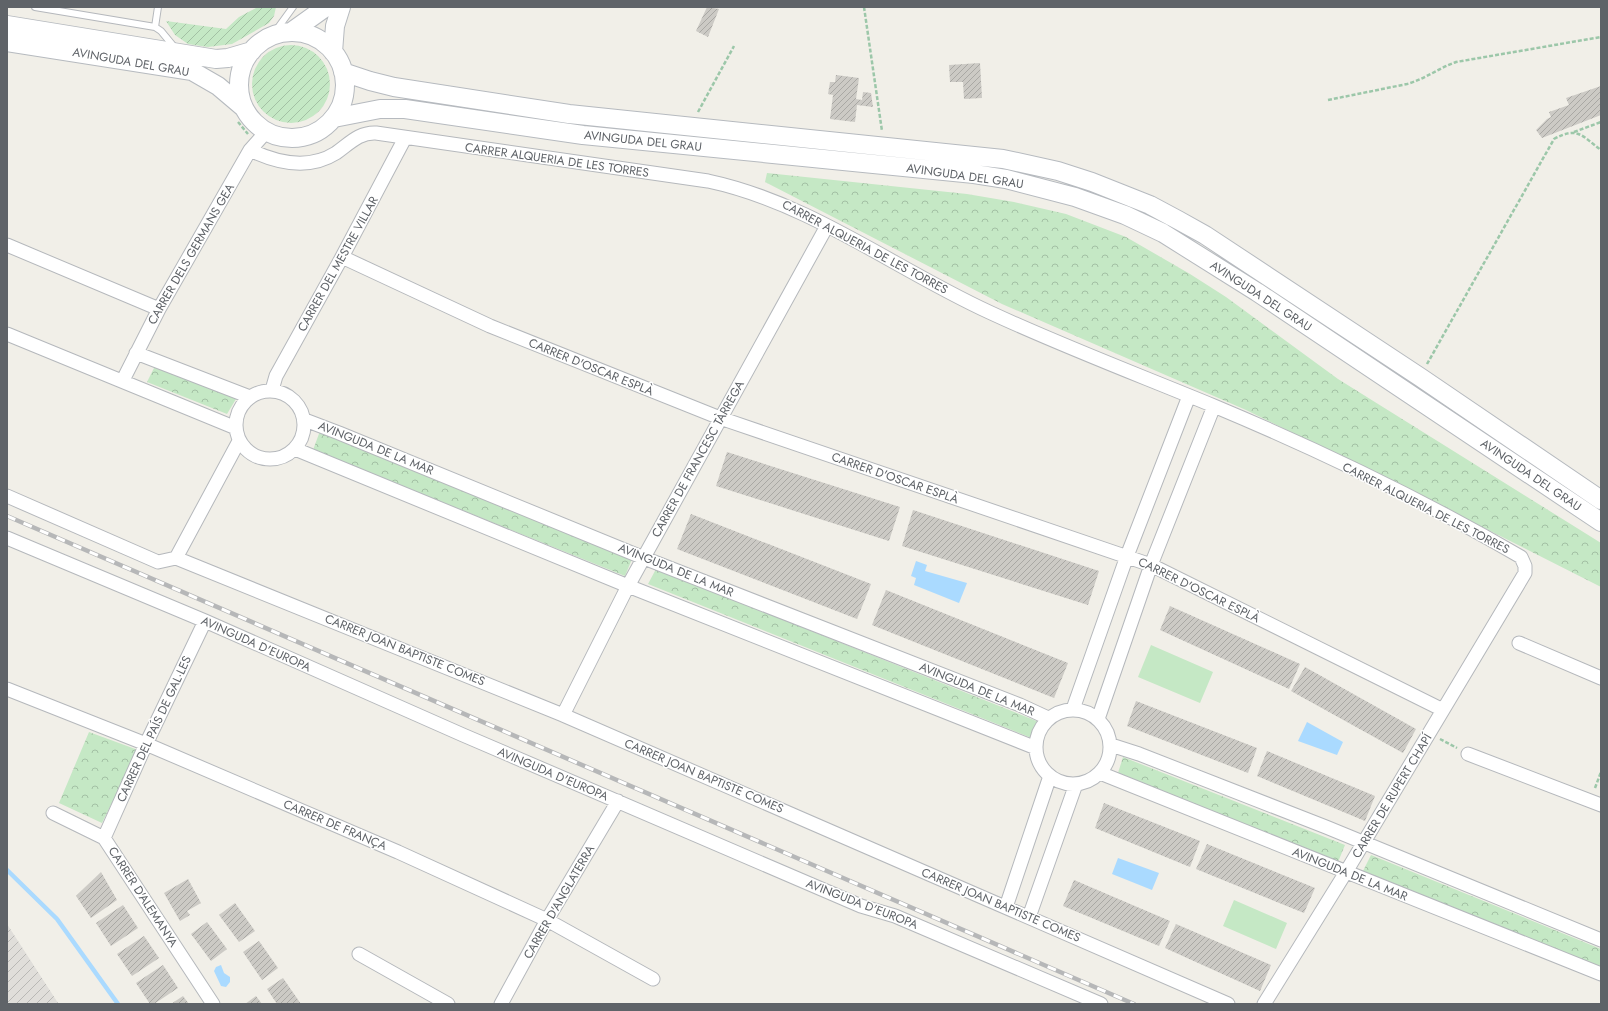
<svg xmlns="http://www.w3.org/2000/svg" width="1608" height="1011" font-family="Jost,sans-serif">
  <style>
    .industrial { fill: url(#industrial-furrows) }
    .grass { fill: #c5e8c5 }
    .park { fill: url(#park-crowns) }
    .garden { fill: url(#garden-furrows) }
    .water { fill: #aadaff }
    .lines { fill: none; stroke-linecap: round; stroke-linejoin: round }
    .stream { stroke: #aadaff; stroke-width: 4.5 }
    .building { fill: url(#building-hatch) }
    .lane-casing { stroke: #b5b8bc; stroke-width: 8 }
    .street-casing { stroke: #b5b8bc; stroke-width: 15 }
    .secondary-casing { stroke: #b6babf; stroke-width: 20 }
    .path { stroke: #9cc7a9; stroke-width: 2.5; stroke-dasharray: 4 2; stroke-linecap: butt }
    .lane { stroke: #fff; stroke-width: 6 }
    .street { stroke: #fff; stroke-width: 13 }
    .secondary { stroke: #fff; stroke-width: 18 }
    .rail-casing { stroke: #b6b7b8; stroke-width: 4.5 }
    .rail { stroke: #fff; stroke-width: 3; stroke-dasharray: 9; stroke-linecap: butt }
    .labels { text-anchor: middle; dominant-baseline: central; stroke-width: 3; stroke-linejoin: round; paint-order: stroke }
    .street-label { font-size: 12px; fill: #5f6368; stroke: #fff }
  </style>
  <defs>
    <pattern id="industrial-furrows" width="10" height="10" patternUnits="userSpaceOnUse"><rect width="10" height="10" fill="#e0deda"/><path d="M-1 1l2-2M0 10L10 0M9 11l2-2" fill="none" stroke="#b9b8b5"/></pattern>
    <pattern id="park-crowns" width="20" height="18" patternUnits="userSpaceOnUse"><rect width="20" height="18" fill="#c5e8c5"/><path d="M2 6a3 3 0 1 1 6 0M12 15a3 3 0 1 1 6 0" fill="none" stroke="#a3c0a4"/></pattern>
    <pattern id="garden-furrows" width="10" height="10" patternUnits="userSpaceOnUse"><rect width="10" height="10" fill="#c5e8c5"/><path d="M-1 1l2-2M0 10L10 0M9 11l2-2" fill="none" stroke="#a3c0a4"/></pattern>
    <pattern id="building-hatch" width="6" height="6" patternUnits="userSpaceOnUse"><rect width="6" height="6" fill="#cccac5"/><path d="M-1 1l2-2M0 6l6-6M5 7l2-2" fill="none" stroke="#a9a8a4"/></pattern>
  </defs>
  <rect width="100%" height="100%" fill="#f1efe8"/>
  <!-- industrial -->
  <path class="industrial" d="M 7,924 L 58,1003 L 58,1004 L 7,1004 Z"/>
  <!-- grass -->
  <path class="grass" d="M 1151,645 L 1213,672 L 1200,703 L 1138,677 Z
    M 1234,900 L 1287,923 L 1276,949 L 1223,926 Z"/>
  <!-- park -->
  <path class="park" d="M 767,173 L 967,194 L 1014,202 L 1066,214 L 1126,237 L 1190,274 L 1226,297 L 1338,379 L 1601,543 L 1601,587 L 1413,492 L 1246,410 L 1002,304 L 765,182 Z
    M 155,366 L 236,399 L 227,414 L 147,382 Z
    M 320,431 L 632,559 L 625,576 L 313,450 Z
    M 656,569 L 1039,722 L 1034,739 L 648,584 Z
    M 89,732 L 138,750 L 102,823 L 59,803 Z
    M 1123,757 L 1345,845 L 1338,862 L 1118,773 Z
    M 1371,855 L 1601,949 L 1601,967 L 1363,871 Z"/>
  <!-- garden -->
  <path class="garden" d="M 258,7 L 276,7 L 274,16 L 269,23 L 232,44 L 208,47 L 188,44 L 175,35 L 166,21 L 226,29 L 239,17 Z
    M252 84a39 39 0 1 1 78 0a39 39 0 1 1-78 0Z"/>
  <!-- water -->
  <path class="water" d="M 916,561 L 927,565 L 925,571 L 967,583 L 959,603 L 914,585 L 916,578 L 911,576 Z
    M 1307,722 L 1343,742 L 1337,755 L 1298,741 Z
    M 1118,858 L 1159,873 L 1152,890 L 1112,874 Z
    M 221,965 L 224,973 L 230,977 L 230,982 L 226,987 L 221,986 L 214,971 L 216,967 Z"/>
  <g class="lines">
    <!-- stream -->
    <path class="stream" d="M 7,870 L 57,919 L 118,1004"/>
  </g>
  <!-- building -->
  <path class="building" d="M 707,7 L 719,9 L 708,37 L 696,31 Z
    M 980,63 L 982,98 L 964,99 L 963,82 L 950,82 L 949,65 Z
    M 836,75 L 859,78 L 856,99 L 862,100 L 863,92 L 871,93 L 873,107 L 857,105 L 855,122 L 830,119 L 833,95 L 828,94 L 830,82 L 835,82 Z
    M 1601,86 L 1601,115 L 1542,138 L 1536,130 L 1547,119 L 1551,117 L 1549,112 L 1569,105 L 1566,98 Z
    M 727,452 L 900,507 L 889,541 L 716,486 Z
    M 913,510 L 1099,571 L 1088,605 L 902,546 Z
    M 691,514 L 871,584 L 857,619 L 677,549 Z
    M 886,590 L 1068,663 L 1054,698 L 872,625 Z
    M 1170,606 L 1300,664 L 1289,689 L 1160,630 Z
    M 1305,667 L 1416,729 L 1403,753 L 1291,691 Z
    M 1136,701 L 1257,748 L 1248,773 L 1127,726 Z
    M 1267,751 L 1375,796 L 1365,821 L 1257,776 Z
    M 1104,803 L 1200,841 L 1190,867 L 1095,828 Z
    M 1207,844 L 1315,888 L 1304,913 L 1196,869 Z
    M 101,872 L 117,900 L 91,918 L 76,896 Z
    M 188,879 L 201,903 L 187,911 L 190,915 L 180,921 L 164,893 Z
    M 1074,880 L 1170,921 L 1159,946 L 1063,906 Z
    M 235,903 L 255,931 L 239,942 L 219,915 Z
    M 123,905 L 138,928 L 111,946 L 96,923 Z
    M 207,922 L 227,949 L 211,961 L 191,934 Z
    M 1176,924 L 1271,965 L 1260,991 L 1165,948 Z
    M 144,936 L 159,958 L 132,976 L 117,954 Z
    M 259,941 L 278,968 L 262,980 L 243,952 Z
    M 163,965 L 178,988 L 154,1004 L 150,1004 L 136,983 Z
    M 283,978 L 301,1004 L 277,1004 L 267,989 Z
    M 183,996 L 189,1004 L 171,1004 Z
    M 256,996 L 262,1004 L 245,1004 Z"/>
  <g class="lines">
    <!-- lane casing -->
    <g class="lane-casing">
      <path id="lane" d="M 35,7 L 155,27 L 161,31 L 175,48
        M 155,27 L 158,7
        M 272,36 L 293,7"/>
    </g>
    <!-- street casing -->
    <g class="street-casing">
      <path id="street" d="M 250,150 C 277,163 309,170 336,153 C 349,144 359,132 376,133 L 708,181 C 811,203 895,269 989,312 C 1062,346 1139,375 1214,406 C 1319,450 1423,500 1521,557 L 1525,566 L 1525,573 L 1346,872 L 1264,1004
        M 7,245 L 159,309
        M 342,257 L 490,326 L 720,418 L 1151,565 L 1443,710
        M 7,334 L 236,428
        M 136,353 L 250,397
        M 123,380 L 159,309 L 250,150 L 266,132
        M 272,390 L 276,376 L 342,257 L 405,138
        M236 425a34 34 0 1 1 68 0a34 34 0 1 1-68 0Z
        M 305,420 L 339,433 L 644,558 L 1020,705 L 1048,718
        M 295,449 L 628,586 L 1036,748
        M 7,496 L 158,562 L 176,558
        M 7,538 L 205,621 L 463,735 L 861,906 L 895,916 L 1101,1004
        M 176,558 L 563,715 L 1228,1004
        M 176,558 L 239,441
        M 1519,643 L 1601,678
        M 7,689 L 146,744 L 398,852 L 547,920 L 653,979
        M 1073,709 L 1127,556 L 1189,396
        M1036 747a37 37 0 1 1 74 0a37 37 0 1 1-74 0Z
        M 563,715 L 628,586 L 827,226
        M 1098,719 L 1151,565 L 1214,406
        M 1111,745 L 1139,754 L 1326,827 L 1601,940
        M 1468,754 L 1601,805
        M 1100,773 L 1601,974
        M 53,813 L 104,838 L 213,1004
        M 104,838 L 146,744 L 205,621
        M 1006,907 L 1050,776
        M 1029,917 L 1076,784
        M 359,954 L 448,1004
        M 501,1004 L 547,920 L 618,801"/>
    </g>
    <!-- secondary casing -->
    <g class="secondary-casing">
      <path id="secondary" d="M 7,25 L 216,59 L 228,58 L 252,51
        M 291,32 L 326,7
        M239 85a53 53 0 1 1 106 0a53 53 0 1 1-106 0Z
        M 7,42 L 192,71 L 218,86 L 244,108
        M 333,52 L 335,26 L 341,7
        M 343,72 L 370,81 L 394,87 L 569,114 L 1003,159 L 1058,171 L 1092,182 L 1150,205 L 1178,220 L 1205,235 L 1420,377 L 1601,500
        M 334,118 L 380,109 L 405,109 L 583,135 L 974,174 L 1006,179 L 1075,197 L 1125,215 L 1163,233 L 1257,292 L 1601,522"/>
    </g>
    <!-- path -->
    <path class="path" d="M 864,7 L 882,131
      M 1328,100 L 1407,84 C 1425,79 1439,68 1456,62 L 1601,37
      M 698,112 L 734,46
      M 238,122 L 248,134
      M 1574,132 L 1601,122
      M 1427,364 L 1554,139 C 1578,126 1582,136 1601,150
      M 1440,739 L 1457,748
      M 1595,788 L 1601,772"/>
    <!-- lane -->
    <use href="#lane" class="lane"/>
    <!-- street -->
    <use href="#street" class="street"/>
    <!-- secondary -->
    <use href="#secondary" class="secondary"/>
    <!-- rail casing -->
    <g class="rail-casing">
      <path id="rail" d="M 7,516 L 1134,1004"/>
    </g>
    <!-- rail -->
    <use href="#rail" class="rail"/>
  </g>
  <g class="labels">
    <!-- street labels -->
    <g class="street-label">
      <text transform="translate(131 62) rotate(10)">AVINGUDA DEL GRAU</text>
      <text transform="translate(643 141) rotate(6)">AVINGUDA DEL GRAU</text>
      <text transform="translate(557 160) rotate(8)">CARRER ALQUERIA DE LES TORRES</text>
      <text transform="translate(965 176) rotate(8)">AVINGUDA DEL GRAU</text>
      <text transform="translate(865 247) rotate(28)">CARRER ALQUERIA DE LES TORRES</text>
      <text transform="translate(191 254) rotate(-60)">CARRER DELS GERMANS GEA</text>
      <text transform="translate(338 264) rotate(-61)">CARRER DEL MESTRE VILLAR</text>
      <text transform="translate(1261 296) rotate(33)">AVINGUDA DEL GRAU</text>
      <text transform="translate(591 367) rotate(22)">CARRER D'OSCAR ESPLÀ</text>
      <text transform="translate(376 448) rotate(22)">AVINGUDA DE LA MAR</text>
      <text transform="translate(698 459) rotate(-61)">CARRER DE FRANCESC TÀRREGA</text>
      <text transform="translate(1531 475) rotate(34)">AVINGUDA DEL GRAU</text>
      <text transform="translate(895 478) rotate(19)">CARRER D'OSCAR ESPLÀ</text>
      <text transform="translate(1426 508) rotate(27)">CARRER ALQUERIA DE LES TORRES</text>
      <text transform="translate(676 570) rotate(22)">AVINGUDA DE LA MAR</text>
      <text transform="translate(1199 590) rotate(26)">CARRER D'OSCAR ESPLÀ</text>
      <text transform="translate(256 644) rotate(24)">AVINGUDA D'EUROPA</text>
      <text transform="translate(405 650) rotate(22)">CARRER JOAN BAPTISTE COMES</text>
      <text transform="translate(977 689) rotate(22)">AVINGUDA DE LA MAR</text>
      <text transform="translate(154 729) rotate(-65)">CARRER DEL PAÍS DE GAL·LES</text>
      <text transform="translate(553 774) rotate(23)">AVINGUDA D'EUROPA</text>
      <text transform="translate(704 776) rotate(23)">CARRER JOAN BAPTISTE COMES</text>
      <text transform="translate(1392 796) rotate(-59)">CARRER DE RUPERT CHAPÍ</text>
      <text transform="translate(335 825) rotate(23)">CARRER DE FRANÇA</text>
      <text transform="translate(1350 874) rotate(22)">AVINGUDA DE LA MAR</text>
      <text transform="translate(143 897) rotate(57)">CARRER D'ALEMANYA</text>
      <text transform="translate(559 902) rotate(-60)">CARRER D'ANGLATERRA</text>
      <text transform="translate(862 904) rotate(21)">AVINGUDA D'EUROPA</text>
      <text transform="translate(1001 905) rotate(23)">CARRER JOAN BAPTISTE COMES</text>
    </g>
  </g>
  <!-- border -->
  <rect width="1608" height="1011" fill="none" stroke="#5f6368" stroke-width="16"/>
</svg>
